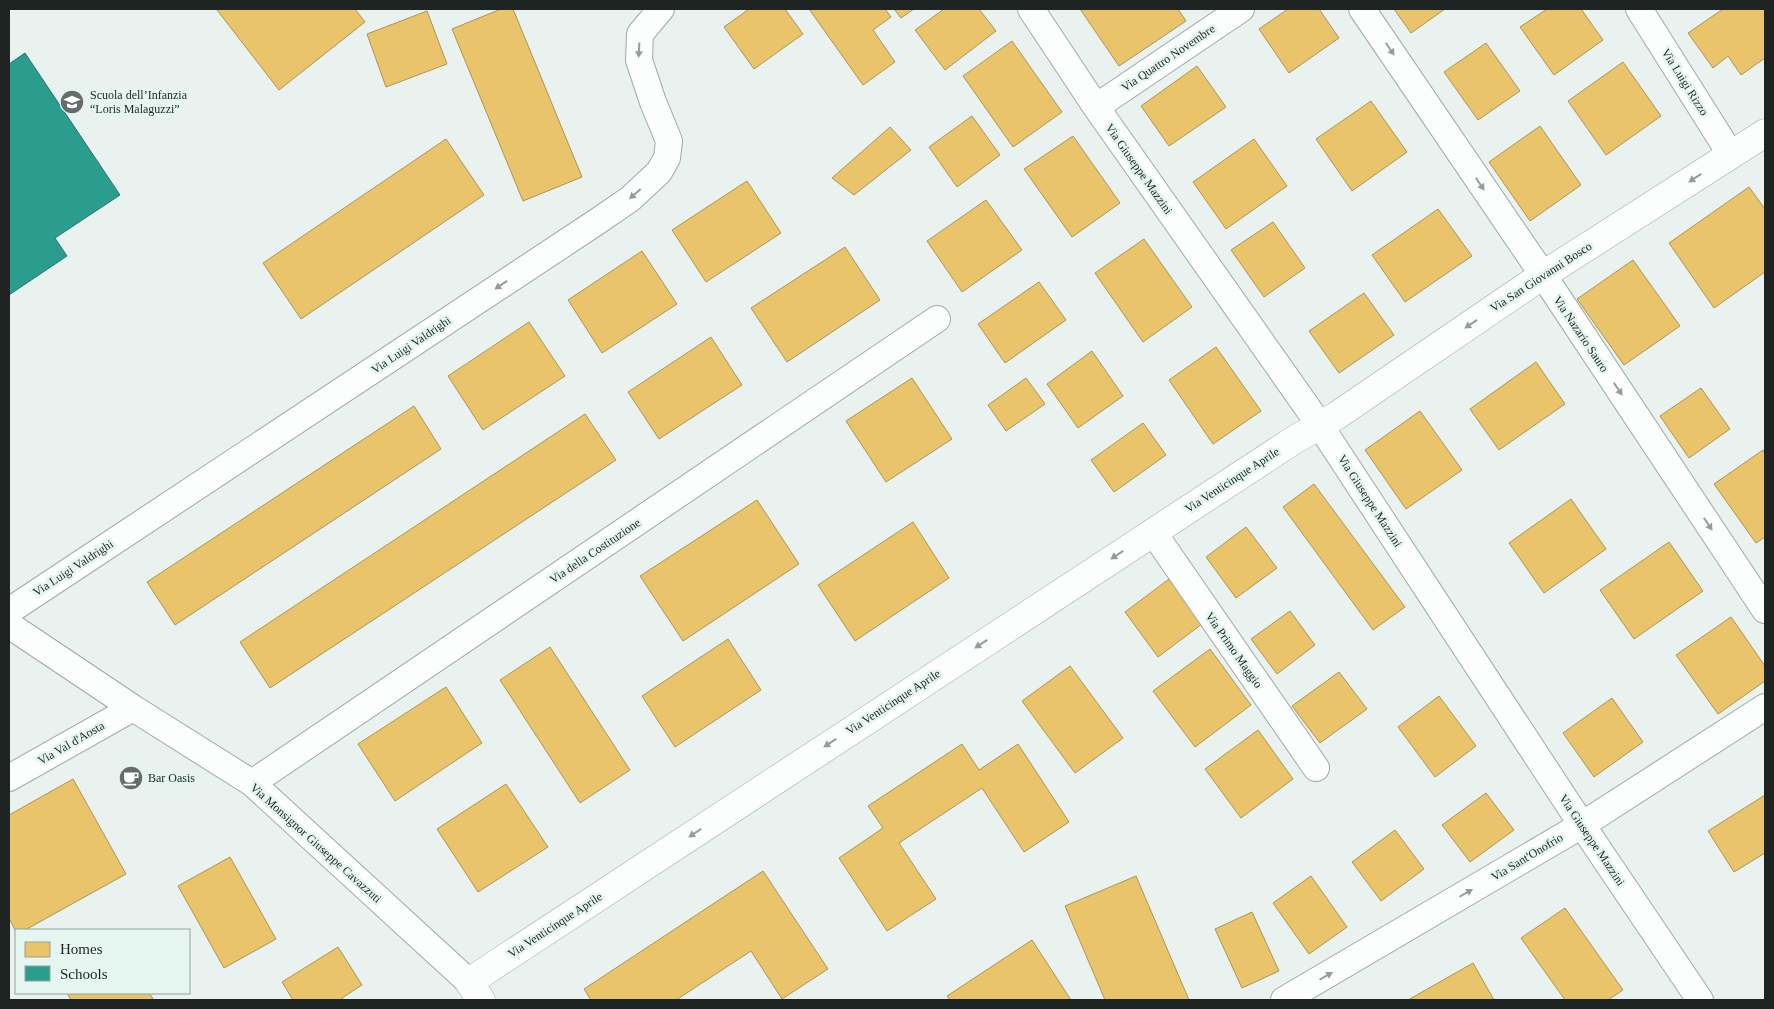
<svg xmlns="http://www.w3.org/2000/svg" width="1774" height="1009" font-family="'Times New Roman',serif">
  <style>
    .homes { fill: #e9c46a; stroke: #ac9454 }
    .schools { fill: #2a9d8f; stroke: #26796e }
    .lines { fill: none; stroke-linecap: round; stroke-linejoin: round }
    .minor-casing { stroke: #a1a8a5; stroke-width: 28 }
    .tertiary-casing { stroke: #a1a8a5; stroke-width: 29 }
    .minor { stroke: #fcfdfd; stroke-width: 26 }
    .tertiary { stroke: #fcfdfd; stroke-width: 28 }
    .oneway { fill: #989b9a }
    .labels { text-anchor: middle; dominant-baseline: central; stroke-width: 5; stroke-linejoin: round; paint-order: stroke }
    .street-label { font-size: 12px; fill: #1e2422; stroke: #e5f6f0 }
    .poi-label { font-size: 12px; fill: #1e2422; stroke: #e5f6f0; text-anchor: start }
  </style>
  <rect width="100%" height="100%" fill="#e9f2ef"/>
  <!-- homes -->
  <path class="homes" d="M 219,9 L 355,9 L 365,22 L 279,90 L 217,10 Z
    M 501,9 L 513,9 L 582,177 L 523,201 L 452,29 Z
    M 749,9 L 785,9 L 803,34 L 754,69 L 724,27 Z
    M 809,9 L 885,9 L 891,17 L 873,30 L 895,62 L 863,85 Z
    M 894,9 L 914,9 L 901,18 Z
    M 944,9 L 979,9 L 996,31 L 945,70 L 915,30 Z
    M 1080,9 L 1178,9 L 1186,21 L 1119,66 Z
    M 1288,9 L 1319,9 L 1339,38 L 1289,73 L 1259,29 Z
    M 1394,9 L 1445,9 L 1411,33 Z
    M 1547,9 L 1581,9 L 1603,40 L 1554,75 L 1520,27 Z
    M 1723,9 L 1765,9 L 1765,58 L 1741,75 L 1728,56 L 1713,68 L 1688,33 Z
    M 427,11 L 447,64 L 386,87 L 367,34 Z
    M 1012,41 L 1062,112 L 1013,147 L 963,76 Z
    M 1486,43 L 1520,91 L 1478,120 L 1444,72 Z
    M 1623,62 L 1661,116 L 1606,155 L 1568,101 Z
    M 1197,66 L 1226,107 L 1169,146 L 1141,106 Z
    M 1371,101 L 1407,152 L 1352,191 L 1316,139 Z
    M 972,116 L 1000,155 L 957,187 L 929,147 Z
    M 1540,126 L 1581,185 L 1530,221 L 1489,162 Z
    M 890,127 L 911,150 L 854,195 L 832,178 Z
    M 1073,136 L 1120,203 L 1072,237 L 1024,169 Z
    M 446,139 L 484,195 L 301,319 L 263,263 Z
    M 1254,139 L 1287,186 L 1226,229 L 1193,182 Z
    M 747,181 L 781,233 L 706,282 L 672,230 Z
    M 1749,187 L 1765,209 L 1765,272 L 1714,308 L 1669,243 Z
    M 986,200 L 1022,250 L 962,292 L 927,241 Z
    M 1438,209 L 1472,256 L 1405,302 L 1372,255 Z
    M 1273,222 L 1305,268 L 1264,297 L 1231,250 Z
    M 1144,239 L 1192,307 L 1143,342 L 1095,273 Z
    M 845,247 L 880,300 L 787,362 L 751,308 Z
    M 642,251 L 677,304 L 602,353 L 568,300 Z
    M 1633,260 L 1680,326 L 1624,365 L 1577,299 Z
    M 1039,282 L 1066,320 L 1005,363 L 978,324 Z
    M 1364,293 L 1394,335 L 1339,373 L 1309,331 Z
    M 529,322 L 565,376 L 483,430 L 448,376 Z
    M 711,337 L 742,385 L 659,439 L 628,392 Z
    M 1216,347 L 1261,411 L 1213,444 L 1169,380 Z
    M 1092,351 L 1123,396 L 1078,428 L 1047,384 Z
    M 1536,362 L 1565,404 L 1499,450 L 1470,409 Z
    M 912,378 L 952,439 L 886,482 L 846,421 Z
    M 1026,378 L 1045,404 L 1006,431 L 988,405 Z
    M 1701,388 L 1730,429 L 1689,458 L 1660,416 Z
    M 414,406 L 441,449 L 175,625 L 147,582 Z
    M 1420,411 L 1462,470 L 1406,509 L 1365,450 Z
    M 585,414 L 616,460 L 270,688 L 240,642 Z
    M 1143,423 L 1166,455 L 1114,492 L 1091,460 Z
    M 1763,450 L 1765,454 L 1765,537 L 1756,543 L 1714,484 Z
    M 1314,484 L 1405,607 L 1373,630 L 1283,507 Z
    M 1571,499 L 1606,549 L 1544,593 L 1509,543 Z
    M 757,500 L 799,564 L 683,641 L 640,576 Z
    M 913,522 L 949,578 L 855,641 L 818,585 Z
    M 1246,527 L 1277,568 L 1236,598 L 1206,557 Z
    M 1669,542 L 1703,591 L 1634,639 L 1600,590 Z
    M 1169,579 L 1202,624 L 1158,657 L 1125,612 Z
    M 1290,611 L 1315,645 L 1277,674 L 1251,639 Z
    M 1731,617 L 1765,666 L 1765,681 L 1718,714 L 1676,655 Z
    M 728,639 L 761,690 L 675,747 L 642,696 Z
    M 550,647 L 630,770 L 580,803 L 500,680 Z
    M 1210,649 L 1251,705 L 1195,747 L 1153,691 Z
    M 1070,666 L 1123,738 L 1075,773 L 1022,701 Z
    M 1339,672 L 1367,709 L 1320,743 L 1292,706 Z
    M 446,687 L 482,743 L 395,801 L 358,744 Z
    M 1439,696 L 1476,746 L 1435,777 L 1398,727 Z
    M 1612,698 L 1643,742 L 1594,777 L 1563,733 Z
    M 1258,730 L 1293,779 L 1241,818 L 1205,769 Z
    M 962,744 L 979,770 L 1018,744 L 1069,822 L 1024,852 L 982,788 L 899,843 L 936,899 L 887,931 L 839,858 L 883,828 L 868,806 Z
    M 73,779 L 126,874 L 25,930 L 16,930 L 16,932 L 9,918 L 9,815 Z
    M 506,784 L 548,847 L 478,892 L 437,829 Z
    M 1486,793 L 1514,830 L 1470,862 L 1442,825 Z
    M 1765,795 L 1765,853 L 1734,872 L 1708,831 Z
    M 1395,830 L 1424,869 L 1381,901 L 1352,862 Z
    M 230,857 L 276,939 L 224,968 L 178,886 Z
    M 763,871 L 828,969 L 782,999 L 751,951 L 676,1000 L 591,1000 L 584,989 Z
    M 1136,876 L 1189,1000 L 1105,1000 L 1065,906 Z
    M 1311,876 L 1347,927 L 1309,954 L 1273,903 Z
    M 1565,908 L 1623,990 L 1608,1000 L 1565,1000 L 1521,938 Z
    M 1252,912 L 1279,971 L 1242,988 L 1215,929 Z
    M 1032,940 L 1071,1000 L 950,1000 L 947,996 Z
    M 338,947 L 362,985 L 342,998 L 343,1000 L 293,1000 L 282,982 Z
    M 1473,963 L 1494,1000 L 1408,1000 Z
    M 67,993 L 149,993 L 154,1000 L 71,1000 Z"/>
  <!-- schools -->
  <path class="schools" d="M 25,53 L 120,195 L 55,238 L 67,256 L 9,295 L 9,64 Z"/>
  <g class="lines">
    <!-- minor casing -->
    <g class="minor-casing">
      <path id="minor" d="M 1031,9 L 1096,107 L 1319,424 L 1582,825 L 1700,1000
        M 1362,9 L 1543,275 L 1765,610
        M 1639,9 L 1731,155
        M 1096,107 L 1241,9
        M 1153,532 L 1316,768
        M 9,611 L 595,223 L 630,199 L 659,172 L 667,158 L 669,141 L 653,102 L 639,60 L 640,34 L 661,9
        M 9,625 L 133,708 L 252,783 L 469,982
        M 9,778 L 133,708
        M 252,783 L 937,319
        M 1284,1000 L 1582,825 L 1765,707"/>
    </g>
    <!-- tertiary casing -->
    <g class="tertiary-casing">
      <path id="tertiary" d="M 481,1000 L 469,982 L 490,968 L 1294,440 L 1336,416 L 1543,275 L 1765,133"/>
    </g>
    <!-- minor -->
    <use href="#minor" class="minor"/>
    <!-- tertiary -->
    <use href="#tertiary" class="tertiary"/>
  </g>
  <!-- one-way arrows -->
  <defs><path id="oneway-solid" d="M-6-.8H1V-3.2L6.5 0L1 3.2V.8H-6Z" transform="scale(1.25)"/></defs>
  <g class="oneway">
    <use href="#oneway-solid" transform="translate(1390 49) rotate(56)"/>
    <use href="#oneway-solid" transform="translate(639 50) rotate(93)"/>
    <use href="#oneway-solid" transform="translate(1695 178) rotate(147)"/>
    <use href="#oneway-solid" transform="translate(1480 184) rotate(56)"/>
    <use href="#oneway-solid" transform="translate(635 194) rotate(139)"/>
    <use href="#oneway-solid" transform="translate(501 285) rotate(146)"/>
    <use href="#oneway-solid" transform="translate(1471 324) rotate(146)"/>
    <use href="#oneway-solid" transform="translate(1618 389) rotate(56)"/>
    <use href="#oneway-solid" transform="translate(1708 524) rotate(56)"/>
    <use href="#oneway-solid" transform="translate(1117 555) rotate(147)"/>
    <use href="#oneway-solid" transform="translate(981 644) rotate(147)"/>
    <use href="#oneway-solid" transform="translate(830 743) rotate(147)"/>
    <use href="#oneway-solid" transform="translate(695 833) rotate(147)"/>
    <use href="#oneway-solid" transform="translate(1466 893) rotate(-30)"/>
    <use href="#oneway-solid" transform="translate(1326 976) rotate(-30)"/>
  </g>
  <!-- icons -->
  <defs>
    <g id="school-disc" transform="scale(1.25)"><circle r="9.5" fill="#656c6a" stroke="#e5f6f0"/><path d="M0-5L7-2L0 1L-7-2ZM-4 1L0 2.5L4 1V4Q0 6-4 4Z" fill="#fff"/></g>
    <g id="cafe-disc" transform="scale(1.25)"><circle r="9.5" fill="#656c6a" stroke="#e5f6f0"/><path d="M-5.5-4.5H6V0H3Q3 3.5 0 3.5H-2.5Q-5.5 3.5-5.5 0ZM3-3.2v2h1.7v-2ZM-6 4.5H4V6H-6Z" fill="#fff"/></g>
  </defs>
  <g fill-rule="evenodd">
    <use href="#school-disc" x="72" y="102"/>
    <use href="#cafe-disc" x="131" y="778"/>
  </g>
  <g class="labels">
    <!-- street labels -->
    <g class="street-label">
      <text transform="translate(1168 58) rotate(-34)">Via Quattro Novembre</text>
      <text transform="translate(1685 82) rotate(58)">Via Luigi Rizzo</text>
      <text transform="translate(1139 169) rotate(55)">Via Giuseppe Mazzini</text>
      <text transform="translate(1541 277) rotate(-33)">Via San Giovanni Bosco</text>
      <text transform="translate(1581 334) rotate(56)">Via Nazario Sauro</text>
      <text transform="translate(411 345) rotate(-34)">Via Luigi Valdrighi</text>
      <text transform="translate(1232 480) rotate(-33)">Via Venticinque Aprile</text>
      <text transform="translate(1370 501) rotate(57)">Via Giuseppe Mazzini</text>
      <text transform="translate(595 551) rotate(-34)">Via della Costituzione</text>
      <text transform="translate(73 568) rotate(-33)">Via Luigi Valdrighi</text>
      <text transform="translate(1234 650) rotate(55)">Via Primo Maggio</text>
      <text transform="translate(893 702) rotate(-33)">Via Venticinque Aprile</text>
      <text transform="translate(71 743) rotate(-30)">Via Val d'Aosta</text>
      <text transform="translate(1592 840) rotate(56)">Via Giuseppe Mazzini</text>
      <text transform="translate(316 843) rotate(42)">Via Monsignor Giuseppe Cavazzuti</text>
      <text transform="translate(1527 857) rotate(-31)">Via Sant'Onofrio</text>
      <text transform="translate(555 925) rotate(-33)">Via Venticinque Aprile</text>
    </g>
    <!-- poi labels -->
    <g class="poi-label">
      <text x="90" y="95">Scuola dell’Infanzia<tspan x="90" dy="14">“Loris Malaguzzi”</tspan></text>
      <text x="148" y="778">Bar Oasis</text>
    </g>
  </g>
  <!-- border -->
  <rect width="1774" height="1009" fill="none" stroke="#1e2422" stroke-width="20"/>
  <!-- legend -->
  <rect x="15" y="929" width="175" height="65" fill="#e5f6f0" stroke="#95a29e"/>
  <rect x="25" y="942" width="25" height="15" fill="#e9c46a" stroke="#95a29e"/>
  <text x="60" y="954" font-size="15" fill="#1e2422">Homes</text>
  <rect x="25" y="966" width="25" height="15" fill="#2a9d8f" stroke="#95a29e"/>
  <text x="60" y="979" font-size="15" fill="#1e2422">Schools</text>
</svg>
